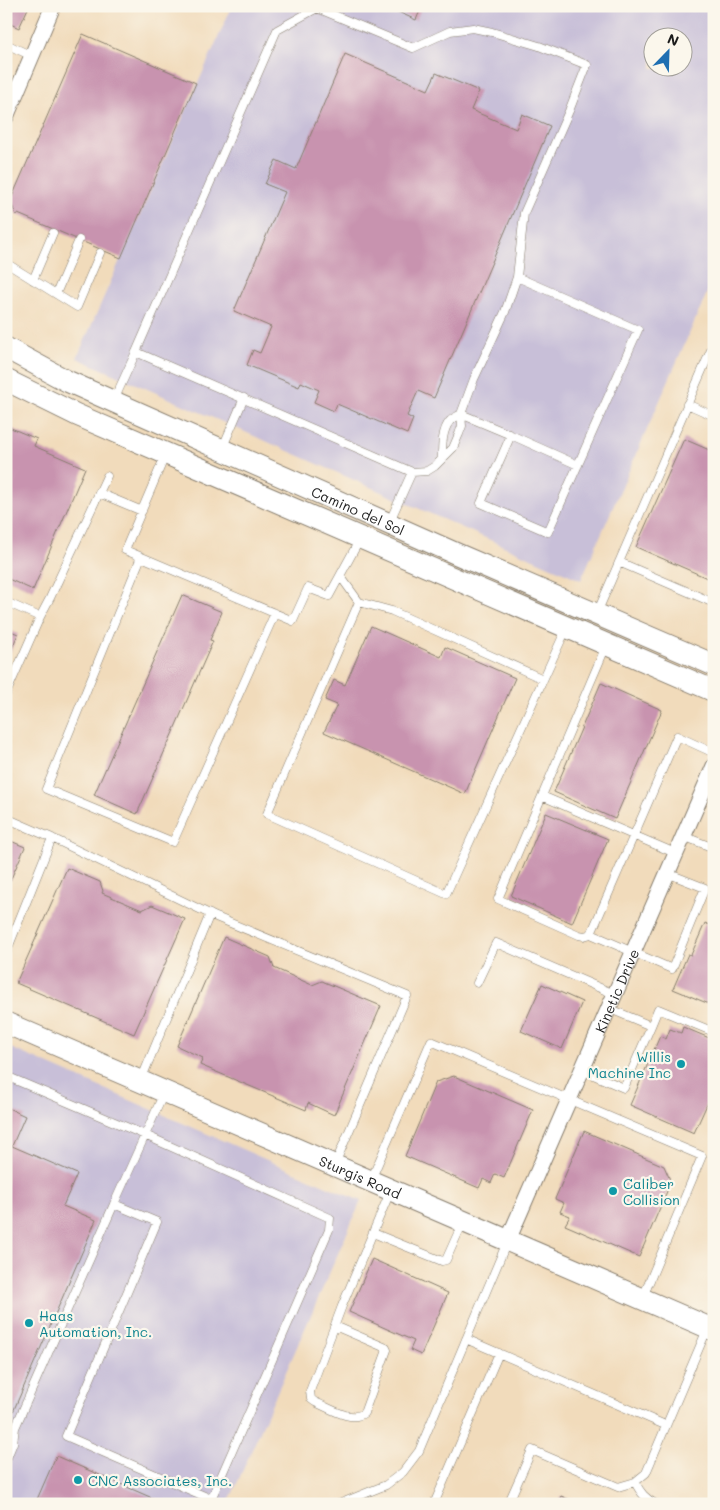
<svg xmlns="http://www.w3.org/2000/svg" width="720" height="1510" font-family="Mali,sans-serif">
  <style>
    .industrial { fill: #c8bfd8; fill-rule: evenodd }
    .building { fill: #c893af }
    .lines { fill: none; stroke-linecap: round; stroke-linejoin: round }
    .lane-casing { stroke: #867c6c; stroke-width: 9 }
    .street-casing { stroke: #867c6c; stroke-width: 17 }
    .secondary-casing { stroke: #867c6c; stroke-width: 23 }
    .lane { stroke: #fff; stroke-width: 8 }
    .street { stroke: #fff; stroke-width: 15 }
    .secondary { stroke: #fff; stroke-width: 21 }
    .culture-dot { fill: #0f9aa8; stroke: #fbf7ec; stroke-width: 2 }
    .labels { text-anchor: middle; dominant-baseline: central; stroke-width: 4.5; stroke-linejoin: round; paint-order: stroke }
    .street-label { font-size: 14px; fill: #1c1c1c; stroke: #fbf7ec }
    .culture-label { font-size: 14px; fill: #0d838f; stroke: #fbf7ec; text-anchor: start }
  </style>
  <rect width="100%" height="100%" fill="#fbf7ec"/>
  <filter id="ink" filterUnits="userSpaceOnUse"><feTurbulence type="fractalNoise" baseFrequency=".02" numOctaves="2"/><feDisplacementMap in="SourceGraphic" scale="10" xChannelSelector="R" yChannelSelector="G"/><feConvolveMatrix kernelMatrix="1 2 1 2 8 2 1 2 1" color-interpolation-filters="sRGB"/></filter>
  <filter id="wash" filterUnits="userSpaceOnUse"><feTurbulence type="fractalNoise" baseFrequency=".0096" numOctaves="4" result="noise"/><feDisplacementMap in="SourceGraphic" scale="20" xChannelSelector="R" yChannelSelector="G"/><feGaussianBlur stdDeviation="1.12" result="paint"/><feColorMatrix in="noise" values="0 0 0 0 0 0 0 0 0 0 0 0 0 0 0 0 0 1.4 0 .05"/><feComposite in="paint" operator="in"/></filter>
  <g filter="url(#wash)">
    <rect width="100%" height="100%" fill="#f1dbbb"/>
    <!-- industrial -->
    <path class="industrial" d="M 232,6 L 714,6 L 714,277 L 581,580 L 77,358 ZM 652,38 L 682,38 L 682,68 L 652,68 Z
      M 6,1046 L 361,1201 L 228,1504 L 6,1504 Z"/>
    <g id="blocks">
      <!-- building -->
      <path class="building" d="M 6,6 L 29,6 L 19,28 L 6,22 Z
        M 385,6 L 422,6 L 416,20 Z
        M 83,34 L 196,83 L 121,258 L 18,214 L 16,215 L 9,198 L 12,197 Z
        M 345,54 L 428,90 L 436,73 L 479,91 L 471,110 L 516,129 L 522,114 L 550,126 L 434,398 L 418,391 L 407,416 L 413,419 L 407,434 L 337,404 L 334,411 L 314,402 L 319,390 L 301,382 L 299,387 L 247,365 L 253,350 L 260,353 L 271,327 L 234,311 L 285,192 L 265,184 L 276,160 L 296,169 Z
        M 6,426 L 37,439 L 34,446 L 85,468 L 33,590 L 6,578 Z
        M 684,439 L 714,452 L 714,581 L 636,547 Z
        M 182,595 L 222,612 L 210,640 L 213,641 L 137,814 L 94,795 Z
        M 371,626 L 441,657 L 445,647 L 515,678 L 465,794 L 324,732 L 337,705 L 325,700 L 334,680 L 345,685 Z
        M 6,629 L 18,634 L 6,662 Z
        M 601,683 L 662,710 L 615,819 L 554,792 Z
        M 546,813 L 608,839 L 572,923 L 511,896 Z
        M 6,839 L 25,847 L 6,890 Z
        M 67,868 L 100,882 L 103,891 L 102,893 L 142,910 L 152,905 L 185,919 L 134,1034 L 16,983 Z
        M 705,923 L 714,927 L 714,1006 L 673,989 L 688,954 L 691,955 Z
        M 224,937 L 270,957 L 274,968 L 312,985 L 322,981 L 381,1006 L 334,1115 L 308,1103 L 306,1110 L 200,1065 L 203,1058 L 177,1046 Z
        M 542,984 L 582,1002 L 562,1049 L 521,1031 Z
        M 683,1027 L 714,1040 L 714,1089 L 694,1133 L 630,1105 L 660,1036 L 666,1039 L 670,1029 L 681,1033 Z
        M 454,1076 L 533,1110 L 504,1178 L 495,1174 L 491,1183 L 483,1179 L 479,1188 L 405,1156 L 436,1082 Z
        M 6,1107 L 25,1116 L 12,1146 L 77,1174 L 63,1206 L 96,1220 L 6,1428 Z
        M 584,1131 L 664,1166 L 671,1182 L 639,1257 L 565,1225 L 570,1216 L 560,1212 L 564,1203 L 555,1199 Z
        M 372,1259 L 448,1293 L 421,1355 L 410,1350 L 414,1341 L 349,1312 Z
        M 56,1456 L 166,1504 L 35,1504 Z
        M 561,1496 L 579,1504 L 557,1504 Z"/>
    </g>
  </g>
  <g filter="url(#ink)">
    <use href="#blocks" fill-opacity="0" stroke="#867c6c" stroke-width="1"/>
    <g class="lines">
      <!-- lane casing -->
      <g class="lane-casing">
        <path id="lane" d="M 6,44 L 32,56
          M 6,224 L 8,219
          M 6,263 L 77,307 L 100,253
          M 33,280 L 53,233
          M 56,294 L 79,240
          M 136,352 L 277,30 L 317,8 L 413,48 L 450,31 L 473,28 L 492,32 L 539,46 L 587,65 L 569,111 L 524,213 L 517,277 L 505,312 L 474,379 L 461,414 L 462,426 L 459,434 L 453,448 L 435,466 L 427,471 L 412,472
          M 114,400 L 136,352 L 412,472 L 389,523
          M 687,404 L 714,416
          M 461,414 L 511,435 L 481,503 L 548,532 L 638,330 L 517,277
          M 511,435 L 578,465
          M 222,449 L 244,398
          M 165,456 L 125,550 L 293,621 L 308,588 L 329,596 L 360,539
          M 442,458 C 442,446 442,430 450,421 C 453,418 458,416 461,414
          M 99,493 L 142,511
          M 141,557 L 46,789 L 173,842 L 275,613
          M 619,562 L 714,603
          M 341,577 L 359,602 L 267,814 L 446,894 L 567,627
          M 6,602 L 40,617
          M 359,602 L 392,611 L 543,679
          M 597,613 L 714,343
          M 606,646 L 542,796 L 675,853
          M 6,694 L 40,617 L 50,598 L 107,476
          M 542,796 L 498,899 L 579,935 L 584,936 L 591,934
          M 6,818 L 52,838
          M 683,836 L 714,848
          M 667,873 L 705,888 L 672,969 L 591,934 L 677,736 L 714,753
          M 6,953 L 52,838 L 216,917 L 407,996 L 335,1164
          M 477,983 L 496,943 L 614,994
          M 608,1008 L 651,1026 L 658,1009 L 714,1032
          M 582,1070 L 624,1088 L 651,1026
          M 6,1076 L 145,1135 L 330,1218 L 329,1230 L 209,1504
          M 141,1080 L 210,914
          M 164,1093 L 114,1204 L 157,1222 L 66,1436 L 211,1499
          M 713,1136 L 714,1134
          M 371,1180 L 431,1041 L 702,1156 L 643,1297
          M 373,1233 L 442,1261 L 446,1260 L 463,1222
          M 335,1326 L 386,1348 L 387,1350 L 364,1413 C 351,1423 328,1407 315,1402 L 311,1399 L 310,1391 L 342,1306 L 390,1192
          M 466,1339 L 665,1425
          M 6,1460 L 13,1443 L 15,1428 L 114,1204
          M 635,1482 C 640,1492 645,1499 656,1504
          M 339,1504 L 386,1485 L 403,1472 L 419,1451 L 507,1242
          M 434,1504 L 499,1353
          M 508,1504 L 532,1450 L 618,1487 L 635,1482 L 646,1473 L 714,1313"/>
      </g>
      <!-- street casing -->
      <g class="street-casing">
        <g id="street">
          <path d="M 6,117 L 53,6"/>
          <path id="s1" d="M 508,1240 L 714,766"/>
        </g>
      </g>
      <!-- secondary casing -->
      <g class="secondary-casing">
        <g id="secondary">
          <path id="s2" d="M 6,348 L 67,381 L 457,554 L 714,665"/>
          <path d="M 6,380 L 77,415 L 714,691"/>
          <path id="s3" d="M 6,1023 L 714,1330"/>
        </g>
      </g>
      <!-- lane -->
      <use href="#lane" class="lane"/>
      <!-- street -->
      <use href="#street" class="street"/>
      <!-- secondary -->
      <use href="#secondary" class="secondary"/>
    </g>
  </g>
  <!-- markers -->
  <g class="culture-dot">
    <circle cx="681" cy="1064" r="5"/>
    <circle cx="613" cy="1191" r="5"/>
    <circle cx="29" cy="1323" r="5"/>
    <circle cx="78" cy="1480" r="5"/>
  </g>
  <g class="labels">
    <!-- street labels -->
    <g class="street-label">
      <text stroke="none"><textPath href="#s2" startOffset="388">Camino del Sol</textPath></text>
      <text stroke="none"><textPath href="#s1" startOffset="272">Kinetic Drive</textPath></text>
      <text stroke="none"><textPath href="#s3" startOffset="386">Sturgis Road</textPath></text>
    </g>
    <!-- culture labels -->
    <g class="culture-label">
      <text x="671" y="1056" text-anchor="end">Willis<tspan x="671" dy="16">Machine Inc</tspan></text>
      <text x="623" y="1183">Caliber<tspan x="623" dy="16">Collision</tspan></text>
      <text x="39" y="1315">Haas<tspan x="39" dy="16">Automation, Inc.</tspan></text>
      <text x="88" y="1480">CNC Associates, Inc.</text>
    </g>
  </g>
  <!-- margin -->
  <rect width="720" height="1510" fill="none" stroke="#fbf7ec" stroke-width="25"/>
  <!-- north arrow -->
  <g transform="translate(668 52) rotate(23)"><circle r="24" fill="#fbf7ec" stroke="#a29f99"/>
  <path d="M0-4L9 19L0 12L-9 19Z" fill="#1f6fb2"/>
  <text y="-8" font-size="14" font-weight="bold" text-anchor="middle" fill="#1c1c1c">N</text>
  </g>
</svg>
